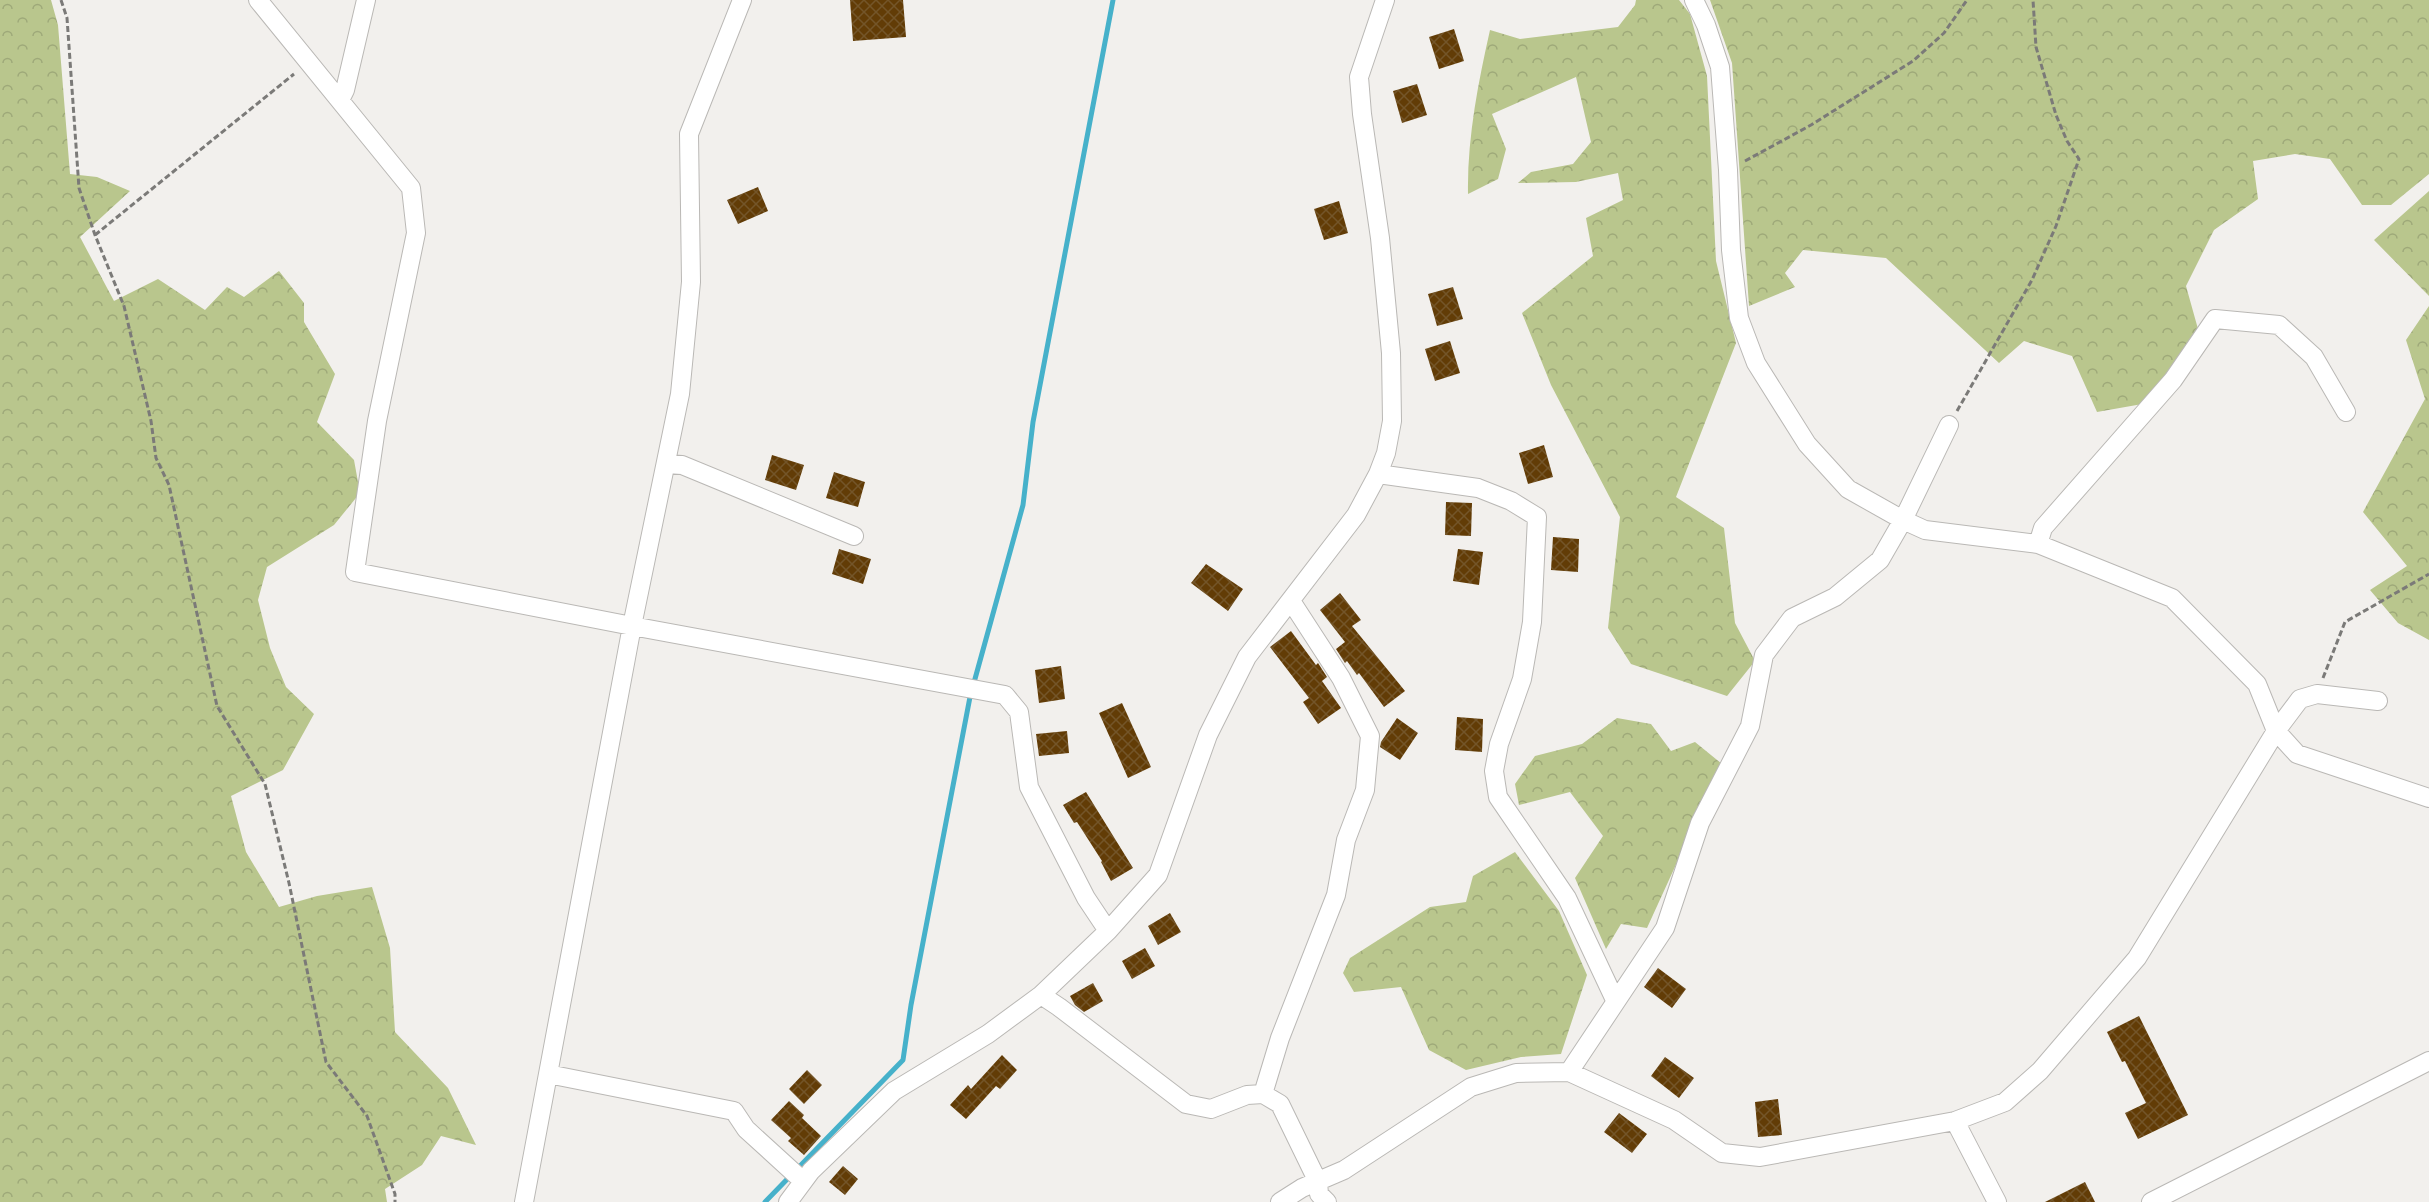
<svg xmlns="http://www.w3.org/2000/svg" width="2429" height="1202" font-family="Arial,sans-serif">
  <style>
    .forest { fill: url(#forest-crowns) }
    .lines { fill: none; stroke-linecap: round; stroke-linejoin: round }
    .stream { stroke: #46b1ca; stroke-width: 5 }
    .building { fill: url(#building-cross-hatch) }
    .street-casing { stroke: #bab8b5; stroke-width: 20 }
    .path { stroke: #7b7a78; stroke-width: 3; stroke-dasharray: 6 3; stroke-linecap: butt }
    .street { stroke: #fff; stroke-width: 18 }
  </style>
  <defs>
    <pattern id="forest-crowns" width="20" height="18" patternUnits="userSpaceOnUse" patternTransform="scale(1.5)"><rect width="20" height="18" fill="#b9c68d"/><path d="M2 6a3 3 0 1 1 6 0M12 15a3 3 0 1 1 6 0" fill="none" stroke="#9ea979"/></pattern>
    <pattern id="building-cross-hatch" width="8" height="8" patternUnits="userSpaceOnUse" patternTransform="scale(1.5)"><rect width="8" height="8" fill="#623c06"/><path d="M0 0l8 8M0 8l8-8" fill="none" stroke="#735529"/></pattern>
  </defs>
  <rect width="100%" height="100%" fill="#f2f0ed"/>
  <!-- forest -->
  <path class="forest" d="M 0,0 L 51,0 L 58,25 L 70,174 L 97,177 L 130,191 L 80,237 L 114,301 L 158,279 L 205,310 L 227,287 L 244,297 L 279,271 L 304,303 L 304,322 L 335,374 L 317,422 L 354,460 L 360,493 L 334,525 L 267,567 L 258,600 L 270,648 L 286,687 L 314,714 L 283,770 L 231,796 L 246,852 L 279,907 L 317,896 L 372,887 L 390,948 L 395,1032 L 448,1088 L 476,1145 L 441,1136 L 422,1165 L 385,1189 L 387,1202 L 0,1202 Z
    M 1636,0 L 1679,0 L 1690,14 L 1707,76 L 1716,261 L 1736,343 L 1676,497 L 1724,528 L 1735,623 L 1755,661 L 1727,696 L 1631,664 L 1608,628 L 1620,517 L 1551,385 L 1522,313 L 1593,256 L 1586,218 L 1623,200 L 1618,173 L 1576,182 L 1518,183 L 1531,172 L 1573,164 L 1591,142 L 1576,77 L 1492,114 L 1506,149 L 1498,179 L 1468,194 C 1467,140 1478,83 1490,30 L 1520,39 L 1618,27 L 1635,5 Z
    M 1710,0 L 2429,0 L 2429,174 L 2391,205 L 2362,205 L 2330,159 L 2295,154 L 2253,161 L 2258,199 L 2214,230 L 2186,286 L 2198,329 L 2148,403 L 2097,412 L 2072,356 L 2024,341 L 1999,363 L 1886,258 L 1803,250 L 1785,273 L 1795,287 L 1749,306 L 1732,63 Z
    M 2429,191 L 2429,296 L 2374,240 Z
    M 2429,306 L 2429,640 L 2398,623 L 2370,590 L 2407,566 L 2363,512 L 2425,399 L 2406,340 Z
    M 1617,718 L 1651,724 L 1671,751 L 1695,742 L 1722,764 L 1647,928 L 1621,924 L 1606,949 L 1575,878 L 1603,836 L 1570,792 L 1519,805 L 1515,784 L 1535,756 L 1582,744 Z
    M 1515,852 L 1559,911 L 1587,975 L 1561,1054 L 1521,1057 L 1466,1070 L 1429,1050 L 1401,987 L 1354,992 L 1343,973 L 1350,958 L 1430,907 L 1466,902 L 1473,876 Z"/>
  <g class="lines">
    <!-- stream -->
    <path class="stream" d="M 765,1202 L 903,1060 L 911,1005 L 970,697 L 1023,505 L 1033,422 L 1113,0"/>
  </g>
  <!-- building -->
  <path class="building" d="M 850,0 L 903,0 L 906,37 L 853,41 Z
    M 1454,29 L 1464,61 L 1439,69 L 1429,37 Z
    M 1417,84 L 1427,115 L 1402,123 L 1393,91 Z
    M 758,187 L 768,211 L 738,224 L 727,200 Z
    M 1339,201 L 1348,233 L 1324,240 L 1314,209 Z
    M 1453,287 L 1463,319 L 1437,326 L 1428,294 Z
    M 1450,341 L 1460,373 L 1435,381 L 1425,349 Z
    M 1544,445 L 1553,477 L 1528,484 L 1519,453 Z
    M 772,455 L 804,465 L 796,490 L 765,480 Z
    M 834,472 L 865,482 L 858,507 L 826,498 Z
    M 1446,502 L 1472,503 L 1471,536 L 1445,535 Z
    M 1553,537 L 1579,539 L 1578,572 L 1551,570 Z
    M 839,549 L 871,559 L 863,584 L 832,574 Z
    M 1458,549 L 1483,552 L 1479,585 L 1453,581 Z
    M 1206,564 L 1243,589 L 1228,611 L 1191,583 Z
    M 1340,593 L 1361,620 L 1352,626 L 1405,691 L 1384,707 L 1359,673 L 1357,675 L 1347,661 L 1345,663 L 1336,649 L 1345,642 L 1320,610 Z
    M 1291,631 L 1316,665 L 1318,663 L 1327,677 L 1322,681 L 1341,708 L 1318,724 L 1303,702 L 1309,698 L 1270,647 Z
    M 1061,666 L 1065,699 L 1039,703 L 1035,670 Z
    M 1122,703 L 1151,767 L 1128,778 L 1099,713 Z
    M 1457,717 L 1483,719 L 1482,752 L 1455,750 Z
    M 1397,718 L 1418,733 L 1400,760 L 1380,747 L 1381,742 Z
    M 1067,731 L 1069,753 L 1039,756 L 1036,734 Z
    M 1086,792 L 1133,868 L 1111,881 L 1101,862 L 1102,861 L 1077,822 L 1074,823 L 1063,805 Z
    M 1170,913 L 1181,932 L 1158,945 L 1148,926 Z
    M 1145,948 L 1155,966 L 1132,979 L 1122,961 Z
    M 1658,968 L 1686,989 L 1672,1008 L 1644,987 Z
    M 1093,983 L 1103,1001 L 1084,1012 L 1075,1005 L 1070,996 Z
    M 2139,1016 L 2188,1115 L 2138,1139 L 2125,1113 L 2146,1103 L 2125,1061 L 2122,1062 L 2107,1032 Z
    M 1002,1055 L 1017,1070 L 1000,1089 L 996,1086 L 966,1119 L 950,1105 L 968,1085 L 971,1089 Z
    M 1665,1057 L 1694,1078 L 1679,1098 L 1651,1076 Z
    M 807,1070 L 822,1085 L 804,1104 L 789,1089 Z
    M 1778,1099 L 1782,1135 L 1758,1137 L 1755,1102 Z
    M 789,1101 L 804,1115 L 802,1118 L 821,1136 L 804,1155 L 788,1141 L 791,1138 L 771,1120 Z
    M 1619,1113 L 1647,1134 L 1632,1153 L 1604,1132 Z
    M 843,1166 L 858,1179 L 845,1195 L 829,1182 Z
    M 2085,1182 L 2095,1202 L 2045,1202 Z"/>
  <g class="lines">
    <!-- street casing -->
    <g class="street-casing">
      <path id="street" d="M 258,0 L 411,188 L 416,233 L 377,421 L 355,572 L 632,626 L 1005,695 L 1019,712 L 1029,787 L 1086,898 L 1108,931
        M 1694,0 L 1706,25 L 1720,67 L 1728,170 L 1731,250 L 1739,318 L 1756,363 L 1807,444 L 1848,489 L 1903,520 L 1925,530 L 2038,544 L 2172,598 L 2257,684 L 2276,731 L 2297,754 L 2429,798
        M 340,100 L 345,90 L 366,0
        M 666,464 L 682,465 L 854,536
        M 1378,474 L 1478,488 L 1511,501 L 1537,517 L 1532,622 L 1522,679 L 1499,744 L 1494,771 L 1498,797 L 1567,898 L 1615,1000
        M 2038,544 L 2043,528 L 2173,380 L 2215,319 L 2279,325 L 2314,357 L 2346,412
        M 1041,995 L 1059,1007 L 1186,1104 L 1211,1109 L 1247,1095 L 1263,1094 L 1280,1104 L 1318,1182 L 1319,1194 L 1327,1202
        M 1569,1072 L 1665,928 L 1700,823 L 1750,726 L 1764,655 L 1792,618 L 1835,597 L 1880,560 L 1903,520 L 1949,425
        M 548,1074 L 734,1111 L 746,1129 L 803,1181
        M 1263,1094 L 1280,1038 L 1336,895 L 1346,840 L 1365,790 L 1370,736 L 1341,678 L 1291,601
        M 1955,1121 L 1997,1202
        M 524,1202 L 632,626 L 680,394 L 691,282 L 689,134 L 742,0
        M 788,1202 L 811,1171 L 894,1091 L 988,1034 L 1041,995 L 1108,931 L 1158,875 L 1208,735 L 1247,657 L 1356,515 L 1378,474 L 1386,453 L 1392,421 L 1391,353 L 1380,238 L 1362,114 L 1359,77 L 1385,0
        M 1280,1202 L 1302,1188 L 1344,1170 L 1471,1087 L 1516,1073 L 1569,1072 L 1674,1120 L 1722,1153 L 1760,1157 L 1955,1121 L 2005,1102 L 2040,1071 L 2137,958 L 2276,731 L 2300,699 L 2317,694 L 2378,701
        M 2151,1202 L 2429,1061"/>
    </g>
    <!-- path -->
    <path class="path" d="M 61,0 L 67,18 L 79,188 L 95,235 L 124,306 L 151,421 L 156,458 L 169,485 L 217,706 L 265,784 L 289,883 L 326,1062 L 367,1116 L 395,1194 L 395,1202
      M 1745,161 L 1811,125 L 1913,61 L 1944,33 L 1967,0
      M 95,235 L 294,74
      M 1957,411 L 2032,280 L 2056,226 L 2079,159 L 2067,141 L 2056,115 L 2036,47 L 2033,0
      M 2323,678 L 2345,622 L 2429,574"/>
    <!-- street -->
    <use href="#street" class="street"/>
  </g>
</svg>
